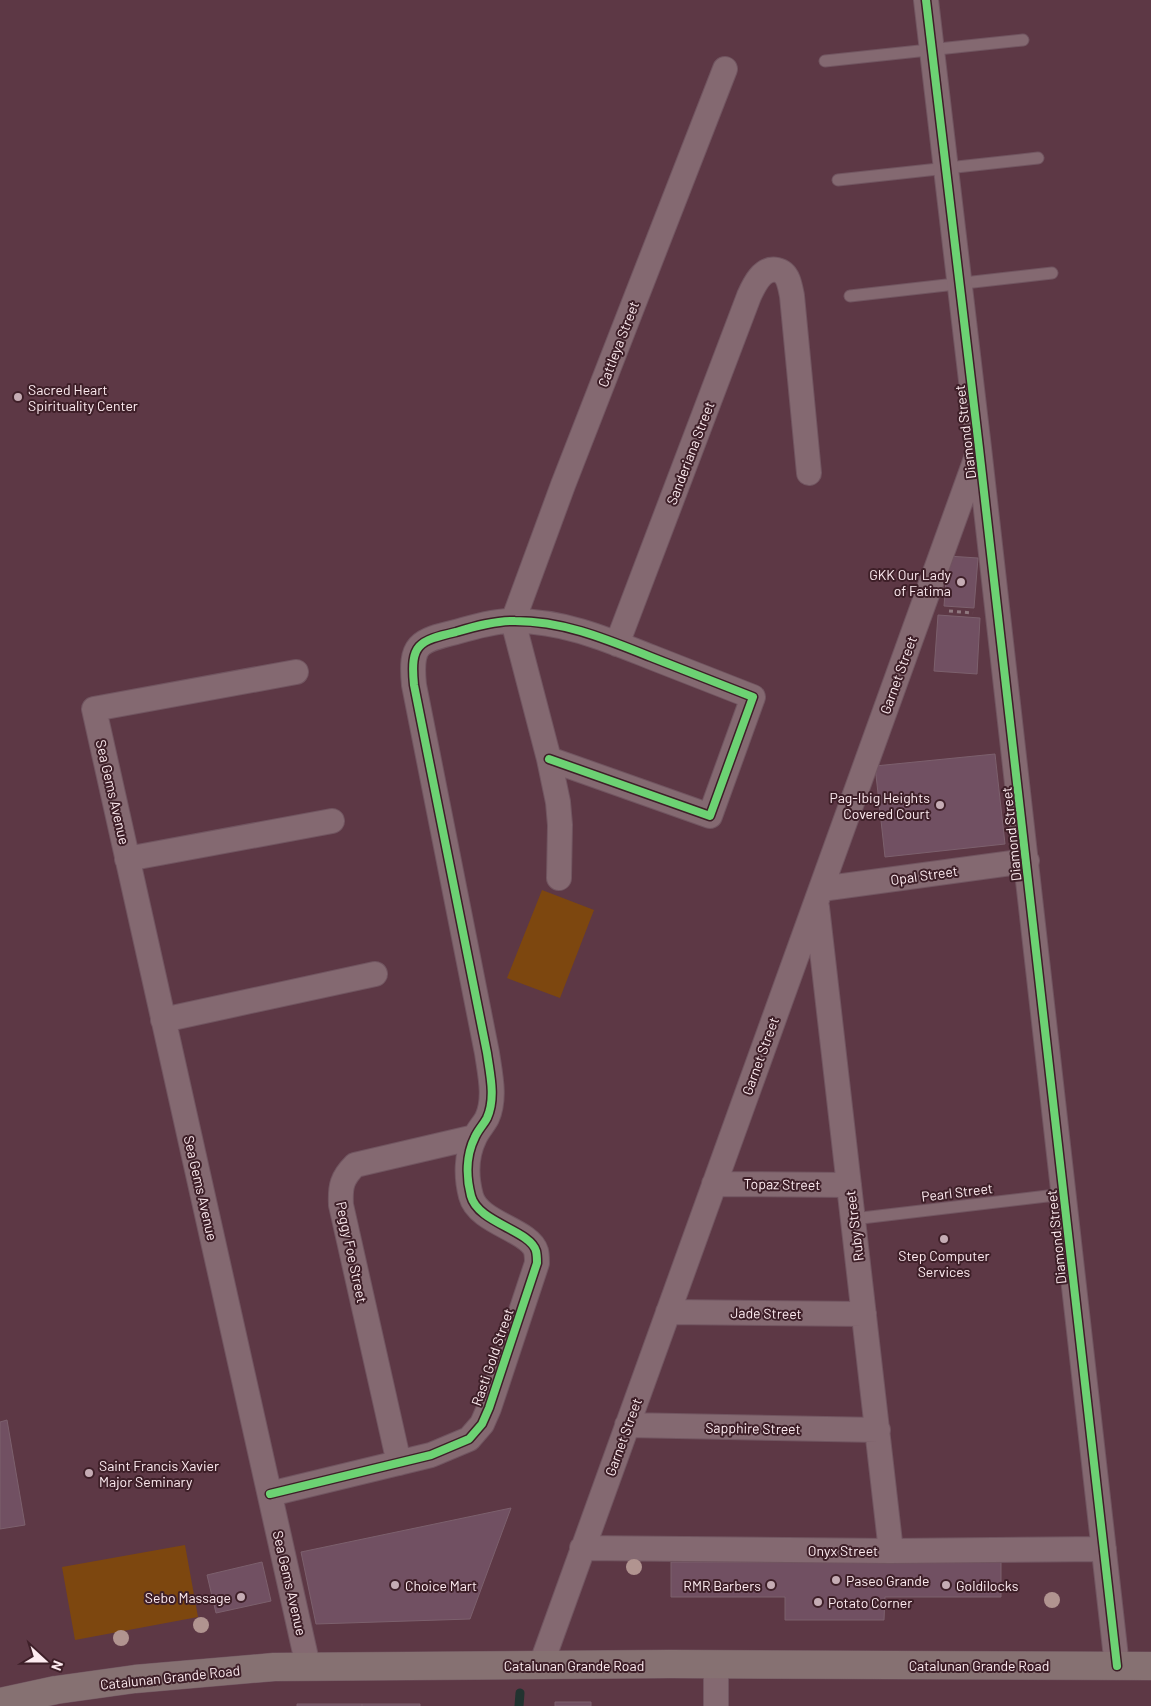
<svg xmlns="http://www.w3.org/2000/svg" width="1151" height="1706" font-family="Barlow,sans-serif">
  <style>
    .green { fill: #7d470f }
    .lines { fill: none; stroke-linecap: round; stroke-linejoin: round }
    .stream { stroke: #223330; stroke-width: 9 }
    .building { fill: #715062; stroke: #7c606d }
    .service-casing { stroke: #715560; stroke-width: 13 }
    .minor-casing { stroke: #715560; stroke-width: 26 }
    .primary-casing { stroke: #715560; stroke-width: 29 }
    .path { stroke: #907980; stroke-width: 3; stroke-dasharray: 4 4; stroke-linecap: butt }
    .service { stroke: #846971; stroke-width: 11 }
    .minor { stroke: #846971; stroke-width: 24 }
    .primary { stroke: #867172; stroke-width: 28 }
    .cycleway-casing { stroke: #3e1f28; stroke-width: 11 }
    .cycleway { stroke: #6cd273; stroke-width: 8 }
    .tree { fill: #b19490 }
    .poi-dot { fill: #c5acb4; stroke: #3e1f28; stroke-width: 2 }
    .labels { text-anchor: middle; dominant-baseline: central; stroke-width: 4; stroke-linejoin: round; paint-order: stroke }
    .street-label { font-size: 14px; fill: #fdebf0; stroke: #3e1f28 }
    .poi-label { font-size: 14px; fill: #fdebf0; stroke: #3e1f28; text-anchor: start }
  </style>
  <rect width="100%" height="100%" fill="#5d3845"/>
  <!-- green -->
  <path class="green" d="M 542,890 L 594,910 L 560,998 L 507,978 Z
    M 185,1545 L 198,1617 L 75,1640 L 62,1567 Z"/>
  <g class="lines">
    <!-- stream -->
    <path class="stream" d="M 519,1706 L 520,1693"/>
  </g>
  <!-- building -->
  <path class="building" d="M 948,556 L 978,558 L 974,608 L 944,606 Z
    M 938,615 L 980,618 L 977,674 L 934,671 Z
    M 995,754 L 1005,844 L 885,857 L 875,766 Z
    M 7,1420 L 25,1525 L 0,1529 L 0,1422 Z
    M 511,1508 L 470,1619 L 316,1624 L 301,1552 Z
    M 262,1562 L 271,1601 L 216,1613 L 207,1575 Z
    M 671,1562 L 1001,1562 L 1001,1597 L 885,1597 L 884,1620 L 785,1620 L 785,1597 L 671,1597 Z
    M 555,1702 L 591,1702 L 591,1706 L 555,1706 Z
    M 297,1704 L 362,1704 L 362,1706 L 297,1706 Z
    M 362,1704 L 420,1704 L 420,1706 L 362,1706 Z"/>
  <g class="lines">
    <!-- service casing -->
    <g class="service-casing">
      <path id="service" d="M 825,61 L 1023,40
        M 838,180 L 1038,158
        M 850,296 L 1052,273
        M 853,1219 L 1064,1194"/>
    </g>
    <!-- minor casing -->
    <g class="minor-casing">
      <path id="minor" d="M 926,0 L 979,448 L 1117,1666
        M 617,644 L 749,296 C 754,285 762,267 777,270 C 782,271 786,275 788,280 C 790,285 791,291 792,296 L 809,473
        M 296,672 L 94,709 L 308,1666
        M 127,859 L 332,821
        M 559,878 L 560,825 L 558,802 L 549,759 L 513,621 L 563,485 L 725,69
        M 821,889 L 1027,861
        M 817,907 L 891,1551
        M 163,1020 L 375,974
        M 714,1184 L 849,1185
        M 668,1312 L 864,1314
        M 627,1425 L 878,1430
        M 399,1463 L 341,1205 C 340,1186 342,1178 355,1165 L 475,1137
        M 270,1494 L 431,1455 L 469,1439 L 482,1424 L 489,1408 L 537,1263 C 537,1259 537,1255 536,1251 C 530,1230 478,1223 471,1196 C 466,1177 466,1155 475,1137 C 478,1130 484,1124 487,1118 C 496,1098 490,1074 487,1053 L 414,685 C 410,644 418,641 456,632 C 473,627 497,620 515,621 C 564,621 606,639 651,657 C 685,670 719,684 753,697 L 710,816 L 549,759
        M 582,1548 L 891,1551 L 1104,1549
        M 716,1664 L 716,1706
        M 541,1665 L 978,453"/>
    </g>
    <!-- primary casing -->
    <g class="primary-casing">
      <path id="primary" d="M 0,1702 L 56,1690 L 135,1679 L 274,1667 L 670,1664 L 1151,1666"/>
    </g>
    <!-- path -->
    <path class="path" d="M 949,611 L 973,613"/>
    <!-- service -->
    <use href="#service" class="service"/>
    <!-- minor -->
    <use href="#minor" class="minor"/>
    <!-- primary -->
    <use href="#primary" class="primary"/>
    <!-- cycleway casing -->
    <g class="cycleway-casing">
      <path id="cycleway" d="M 926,0 L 979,448 L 1117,1666
        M 270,1494 L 431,1455 L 469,1439 L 482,1424 L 489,1408 L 537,1263 C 537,1259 537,1255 536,1251 C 530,1230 478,1223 471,1196 C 466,1177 466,1155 475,1137 C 478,1130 484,1124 487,1118 C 496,1098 490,1074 487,1053 L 414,685 C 410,644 418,641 456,632 C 473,627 497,620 515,621 C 564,621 606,639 651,657 C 685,670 719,684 753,697 L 710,816 L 549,759"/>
    </g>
    <!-- cycleway -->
    <use href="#cycleway" class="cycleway"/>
  </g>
  <!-- trees -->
  <g class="tree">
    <circle cx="634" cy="1567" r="8"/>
    <circle cx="1052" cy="1600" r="8"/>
    <circle cx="201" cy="1625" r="8"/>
    <circle cx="121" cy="1638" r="8"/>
  </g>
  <!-- markers -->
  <g class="poi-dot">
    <circle cx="18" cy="397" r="5"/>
    <circle cx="961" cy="582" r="5"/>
    <circle cx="940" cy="805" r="5"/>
    <circle cx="944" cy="1239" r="5"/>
    <circle cx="89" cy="1473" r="5"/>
    <circle cx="836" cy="1580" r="5"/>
    <circle cx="395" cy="1585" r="5"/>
    <circle cx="771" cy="1585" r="5"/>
    <circle cx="946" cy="1585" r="5"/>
    <circle cx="241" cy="1597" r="5"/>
    <circle cx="818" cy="1602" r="5"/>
  </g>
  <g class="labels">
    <!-- street labels -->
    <g class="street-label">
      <text transform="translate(618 344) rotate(-69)">Cattleya Street</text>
      <text transform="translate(965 432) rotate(-97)">Diamond Street</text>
      <text transform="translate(690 453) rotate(-69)">Sanderiana Street</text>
      <text transform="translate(898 675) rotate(-70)">Garnet Street</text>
      <text transform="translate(113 792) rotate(77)">Sea Gems Avenue</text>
      <text transform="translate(1011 834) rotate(-96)">Diamond Street</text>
      <text transform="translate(924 875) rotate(-8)">Opal Street</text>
      <text transform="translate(760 1056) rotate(-70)">Garnet Street</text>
      <text transform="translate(782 1184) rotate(1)">Topaz Street</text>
      <text transform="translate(201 1188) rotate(77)">Sea Gems Avenue</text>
      <text transform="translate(957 1192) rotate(-7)">Pearl Street</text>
      <text transform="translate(854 1226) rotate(-97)">Ruby Street</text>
      <text transform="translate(1056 1237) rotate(-96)">Diamond Street</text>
      <text transform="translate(352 1252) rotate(78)">Peggy Foe Street</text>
      <text transform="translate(766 1313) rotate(1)">Jade Street</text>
      <text transform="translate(492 1357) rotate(-71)">Rasti Gold Street</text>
      <text transform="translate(753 1428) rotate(1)">Sapphire Street</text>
      <text transform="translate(623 1437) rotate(-70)">Garnet Street</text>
      <text x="843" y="1550">Onyx Street</text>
      <text transform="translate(290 1583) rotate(77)">Sea Gems Avenue</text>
      <text x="574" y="1665">Catalunan Grande Road</text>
      <text x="979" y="1665">Catalunan Grande Road</text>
      <text transform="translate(170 1677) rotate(-6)">Catalunan Grande Road</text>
    </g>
    <!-- poi labels -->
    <g class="poi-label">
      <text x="28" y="389">Sacred Heart<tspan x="28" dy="16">Spirituality Center</tspan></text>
      <text x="951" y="574" text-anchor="end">GKK Our Lady<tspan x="951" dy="16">of Fatima</tspan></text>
      <text x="930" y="797" text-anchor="end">Pag-Ibig Heights<tspan x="930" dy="16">Covered Court</tspan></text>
      <text x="944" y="1255" text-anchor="middle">Step Computer<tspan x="944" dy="16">Services</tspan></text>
      <text x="99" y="1465">Saint Francis Xavier<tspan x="99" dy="16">Major Seminary</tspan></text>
      <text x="846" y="1580">Paseo Grande</text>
      <text x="405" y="1585">Choice Mart</text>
      <text x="761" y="1585" text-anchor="end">RMR Barbers</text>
      <text x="956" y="1585">Goldilocks</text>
      <text x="231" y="1597" text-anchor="end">Sebo Massage</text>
      <text x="828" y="1602">Potato Corner</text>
    </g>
  </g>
  <!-- north arrow -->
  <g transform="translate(45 1661) rotate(111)" stroke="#3e1f28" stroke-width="4" paint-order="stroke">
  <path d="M0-4L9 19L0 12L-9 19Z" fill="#fdebf0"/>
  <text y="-8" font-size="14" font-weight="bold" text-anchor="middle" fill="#fdebf0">N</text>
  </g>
</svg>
